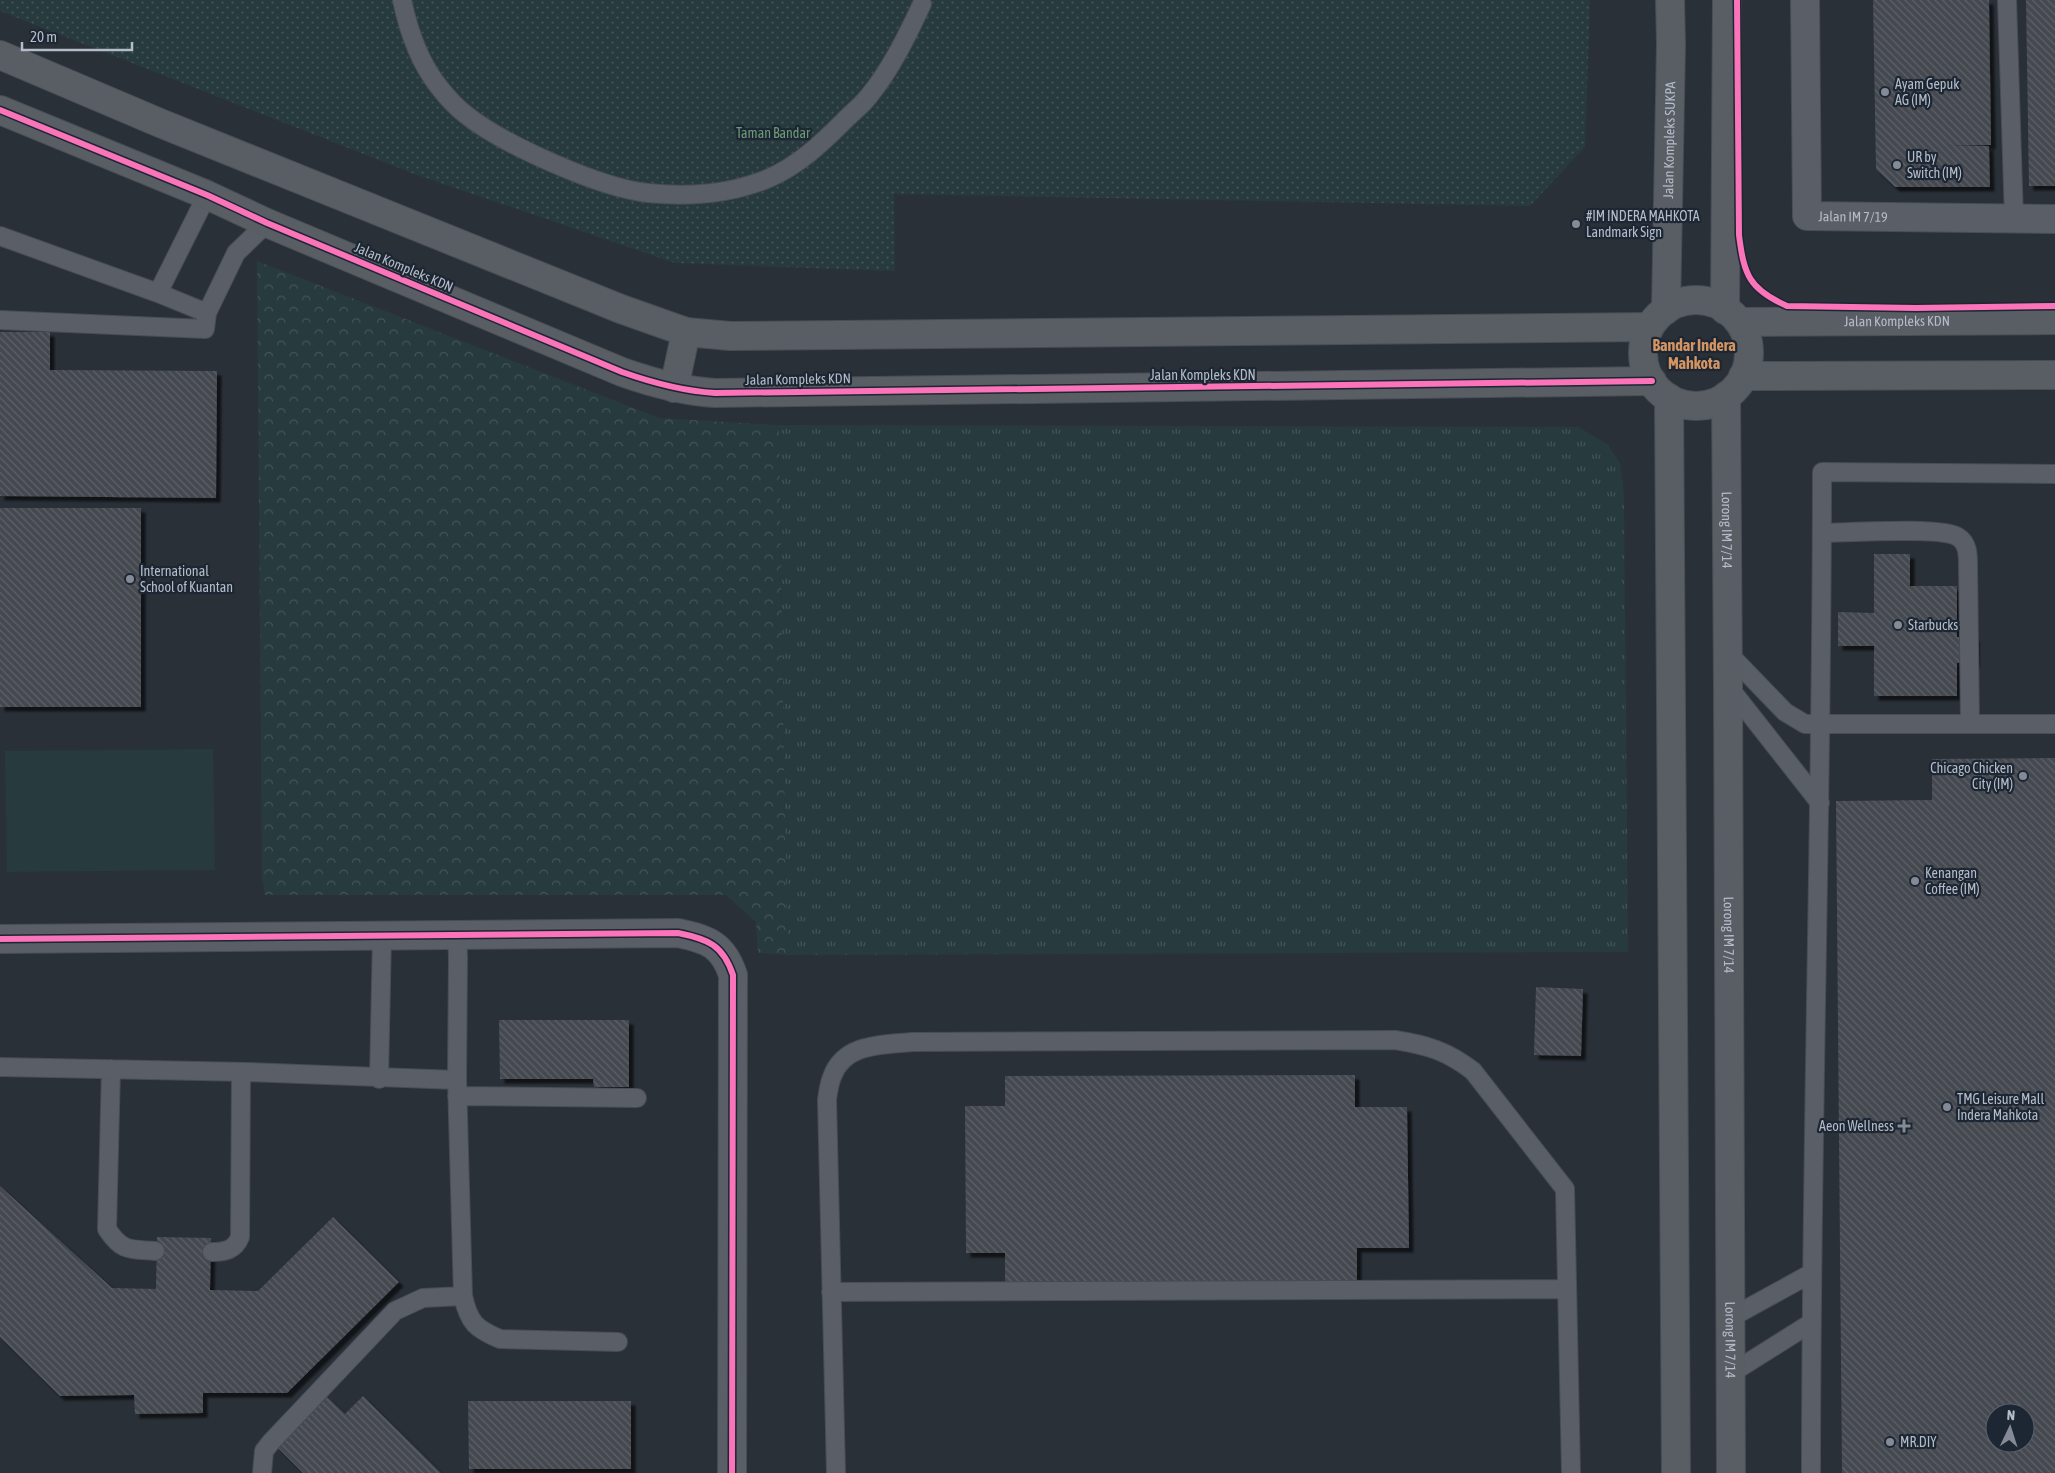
<svg xmlns="http://www.w3.org/2000/svg" width="2055" height="1473" font-family="'Asap Condensed',sans-serif">
  <style>
    .grass { fill: url(#grass-tufts) }
    .forest { fill: url(#forest-crowns) }
    .park { fill: url(#park-dots) }
    .pitch { fill: #273a3e }
    .building { fill: url(#building-back-hatch); fill-rule: evenodd; filter: url(#shadow) }
    .lines { fill: none; stroke-linecap: round; stroke-linejoin: round }
    .lane-casing { stroke: #484c53; stroke-width: 20 }
    .street-casing { stroke: #484c53; stroke-width: 30 }
    .secondary-casing { stroke: #484c53; stroke-width: 30 }
    .lane { stroke: #5a5e66; stroke-width: 18 }
    .street { stroke: #5a5e66; stroke-width: 28 }
    .secondary { stroke: #595d64; stroke-width: 28 }
    .cycleway-casing { stroke: #1d2633; stroke-width: 9 }
    .cycleway { stroke: #fb73b8; stroke-width: 6 }
    .poi-dot { fill: #848b96; stroke: #1d2633; stroke-width: 2 }
    .labels { text-anchor: middle; dominant-baseline: central; stroke-width: 4.5; stroke-linejoin: round; paint-order: stroke }
    .poi-label { font-size: 14px; fill: #b4bcc9; stroke: #1d2633; text-anchor: start }
    .park-label { font-size: 14px; fill: #6b9a76; stroke: #1d2633 }
    .street-label { font-size: 14px; fill: #b4bcc9; stroke: #1d2633 }
    .quarter-label { font-size: 16px; font-weight: bold; fill: #d59563; stroke: #1d2633 }
  </style>
  <defs>
    <pattern id="grass-tufts" width="24" height="20" patternUnits="userSpaceOnUse" patternTransform="scale(1.25)"><rect width="24" height="20" fill="#273a3e"/><path d="M3 7l-1-3M5 7V3M7 7l1-3M15 17l-1-3M17 17v-4M19 17l1-3" fill="none" stroke="#445559"/></pattern>
    <pattern id="forest-crowns" width="20" height="18" patternUnits="userSpaceOnUse" patternTransform="scale(1.25)"><rect width="20" height="18" fill="#273a3e"/><path d="M2 6a3 3 0 1 1 6 0M12 15a3 3 0 1 1 6 0" fill="none" stroke="#445559"/></pattern>
    <pattern id="park-dots" width="8" height="8" patternUnits="userSpaceOnUse" patternTransform="scale(1.25)"><rect width="8" height="8" fill="#273a3e"/><path d="M2 2h.1M6 6h.1" fill="none" stroke="#445559" stroke-width="1.8" stroke-linecap="round"/></pattern>
    <pattern id="building-back-hatch" width="6" height="6" patternUnits="userSpaceOnUse" patternTransform="scale(1.25)"><rect width="6" height="6" fill="#444950"/><path d="M-1 5l2 2M0 0l6 6M5-1l2 2" fill="none" stroke="#5d6168"/></pattern>
    <filter id="shadow"><feDropShadow dx="4.5" dy="4.5" stdDeviation="1" flood-color="#0009"/></filter>
  </defs>
  <rect width="100%" height="100%" fill="#2a3038"/>
  <!-- grass -->
  <path class="grass" d="M 779,425 L 1578,427 L 1607,444 L 1620,463 L 1624,495 L 1628,952 L 787,955 Z"/>
  <!-- forest -->
  <path class="forest" d="M 257,261 L 659,418 L 779,425 L 787,955 L 758,953 L 756,922 L 726,895 L 265,895 L 262,877 Z"/>
  <!-- park -->
  <path class="park" d="M 0,0 L 1590,0 L 1585,147 L 1530,206 L 894,194 L 895,271 L 675,263 L 417,175 L 0,11 Z"/>
  <!-- pitch -->
  <path class="pitch" d="M 213,749 L 215,870 L 7,872 L 5,751 Z"/>
  <!-- building -->
  <path class="building" d="M 1873,0 L 1989,0 L 1991,145 L 1947,145 L 1989,146 L 1990,187 L 1895,187 L 1876,169 Z
    M 2026,0 L 2055,0 L 2055,186 L 2029,186 Z
    M 0,332 L 50,332 L 50,370 L 217,371 L 216,498 L 0,496 Z
    M 0,508 L 141,508 L 141,707 L 0,707 Z
    M 1874,554 L 1910,554 L 1910,586 L 1957,586 L 1957,637 L 1975,637 L 1975,663 L 1957,663 L 1957,696 L 1874,696 L 1874,646 L 1838,646 L 1838,612 L 1874,613 Z
    M 2055,758 L 2055,1473 L 1842,1473 L 1836,801 L 1932,800 L 1932,759 ZM 1995,1413 L 2025,1413 L 2025,1443 L 1995,1443 Z
    M 1536,987 L 1583,989 L 1581,1056 L 1534,1055 Z
    M 499,1020 L 629,1020 L 629,1087 L 594,1087 L 593,1079 L 500,1079 Z
    M 1355,1075 L 1355,1107 L 1407,1107 L 1409,1248 L 1357,1248 L 1357,1285 L 1005,1286 L 1005,1253 L 966,1253 L 965,1106 L 1005,1106 L 1005,1076 Z
    M 0,1186 L 112,1288 L 156,1289 L 157,1237 L 211,1238 L 210,1290 L 258,1291 L 333,1217 L 399,1282 L 287,1393 L 203,1393 L 203,1413 L 135,1414 L 134,1395 L 60,1396 L 0,1337 Z
    M 363,1396 L 441,1473 L 303,1473 L 277,1447 L 327,1397 L 345,1414 Z
    M 468,1401 L 631,1401 L 631,1469 L 469,1469 Z"/>
  <g class="lines">
    <!-- lane casing -->
    <g class="lane-casing">
      <path id="lane" d="M 402,0 C 408,29 420,63 439,87 C 446,96 456,107 465,114 C 502,144 600,188 648,193 C 687,197 730,194 767,179 C 798,166 822,143 845,120 C 853,112 862,105 869,96 C 891,69 907,36 922,4
        M 2007,0 L 2014,219
        M 0,236 L 158,293 L 207,313
        M 158,293 L 207,195
        M 0,320 L 205,329 L 207,313 L 236,253 L 267,223
        M 1822,533 C 1846,533 1942,526 1958,537 C 1968,543 1968,555 1968,565 L 1970,724
        M 1728,653 L 1785,712 L 1805,724 L 2055,724
        M 1728,686 L 1820,803
        M 457,935 L 458,957 L 457,1080 L 463,1296 C 469,1323 476,1329 500,1339 L 618,1342
        M 0,1067 L 248,1072 L 457,1080
        M 111,1069 L 107,1229 C 122,1252 130,1249 155,1251
        M 379,1079 L 382,935
        M 457,1096 L 637,1098
        M 212,1252 C 225,1252 235,1250 240,1237 L 241,1072
        M 831,1292 L 1567,1289
        M 1730,1318 L 1812,1273
        M 1730,1374 L 1811,1323
        M 262,1473 L 264,1451 L 271,1442 L 395,1311 L 423,1298 L 463,1296
        M 836,1473 L 827,1100 C 828,1092 829,1084 832,1077 C 844,1043 882,1045 912,1042 L 1395,1040 C 1427,1045 1447,1051 1473,1071 L 1565,1189 L 1571,1473
        M 1811,1473 C 1811,1139 1822,806 1822,472 L 2055,474"/>
    </g>
    <!-- street casing -->
    <g class="street-casing">
      <g id="street">
        <path id="s1" d="M 1805,0 L 1807,216 L 2055,219"/>
        <path d="M 0,939 L 678,933 C 708,939 723,945 733,975 L 732,1473"/>
      </g>
    </g>
    <!-- secondary casing -->
    <g class="secondary-casing">
      <g id="secondary">
        <path d="M 0,55 L 160,123 L 621,309 L 686,332 L 730,336 L 1649,327"/>
        <path d="M 0,110 L 207,195 L 267,223 L 622,372 C 653,383 682,391 715,393 L 1652,381"/>
        <circle cx="1696" cy="353" r="53"/>
        <path id="s2" d="M 1666,310 L 1671,44 L 1670,0"/>
        <path d="M 1725,310 L 1727,0"/>
        <path id="s3" d="M 1739,322 L 2055,320"/>
        <path d="M 1743,376 L 2055,375"/>
        <path d="M 674,388 L 686,332"/>
        <path id="s4" d="M 1726,396 L 1728,686 L 1731,1473"/>
        <path d="M 1669,398 L 1676,1473"/>
      </g>
    </g>
    <!-- lane -->
    <use href="#lane" class="lane"/>
    <!-- street -->
    <use href="#street" class="street"/>
    <!-- secondary -->
    <use href="#secondary" class="secondary"/>
    <!-- cycleway casing -->
    <g class="cycleway-casing">
      <path id="cycleway" d="M 1737,0 L 1739,235 C 1744,275 1749,289 1787,306 L 1916,308 L 2055,306
        M 0,110 L 207,195 L 267,223 L 622,372 C 653,383 682,391 715,393 L 1652,381
        M 0,939 L 678,933 C 708,939 723,945 733,975 L 732,1473"/>
    </g>
    <!-- cycleway -->
    <use href="#cycleway" class="cycleway"/>
  </g>
  <!-- markers -->
  <g class="poi-dot">
    <circle cx="1885" cy="92" r="5"/>
    <circle cx="1897" cy="165" r="5"/>
    <circle cx="1576" cy="224" r="5"/>
    <circle cx="130" cy="579" r="5"/>
    <circle cx="1898" cy="625" r="5"/>
    <circle cx="2023" cy="776" r="5"/>
    <circle cx="1915" cy="881" r="5"/>
    <circle cx="1947" cy="1107" r="5"/>
    <path d="M1901.5 1118.5h5v5h5v5h-5v5h-5v-5h-5v-5h5z"/>
    <circle cx="1890" cy="1442" r="5"/>
  </g>
  <g class="labels">
    <!-- poi labels -->
    <g class="poi-label">
      <text x="1895" y="84">Ayam Gepuk<tspan x="1895" dy="16">AG (IM)</tspan></text>
      <text x="1907" y="157">UR by<tspan x="1907" dy="16">Switch (IM)</tspan></text>
      <text x="1586" y="216">#IM INDERA MAHKOTA<tspan x="1586" dy="16">Landmark Sign</tspan></text>
      <text x="140" y="571">International<tspan x="140" dy="16">School of Kuantan</tspan></text>
      <text x="1908" y="625">Starbucks</text>
      <text x="2013" y="768" text-anchor="end">Chicago Chicken<tspan x="2013" dy="16">City (IM)</tspan></text>
      <text x="1925" y="873">Kenangan<tspan x="1925" dy="16">Coffee (IM)</tspan></text>
      <text x="1957" y="1099">TMG Leisure Mall<tspan x="1957" dy="16">Indera Mahkota</tspan></text>
      <text x="1894" y="1126" text-anchor="end">Aeon Wellness</text>
      <text x="1900" y="1442">MR.DIY</text>
    </g>
    <!-- park labels -->
    <g class="park-label">
      <text x="773" y="133">Taman Bandar</text>
    </g>
    <!-- street labels -->
    <g class="street-label">
      <text stroke="none"><textPath href="#s2" startOffset="170">Jalan Kompleks SUKPA</textPath></text>
      <text stroke="none"><textPath href="#s1" startOffset="262">Jalan IM 7/19</textPath></text>
      <text transform="translate(404 267) rotate(23)">Jalan Kompleks KDN</text>
      <text stroke="none"><textPath href="#s3" startOffset="158">Jalan Kompleks KDN</textPath></text>
      <text x="1203" y="375">Jalan Kompleks KDN</text>
      <text transform="translate(798 379) rotate(-1)">Jalan Kompleks KDN</text>
      <text stroke="none"><textPath href="#s4" startOffset="134">Lorong IM 7/14</textPath></text>
      <text stroke="none"><textPath href="#s4" startOffset="539">Lorong IM 7/14</textPath></text>
      <text stroke="none"><textPath href="#s4" startOffset="944">Lorong IM 7/14</textPath></text>
    </g>
    <!-- quarter labels -->
    <g class="quarter-label">
      <text x="1694" y="345">Bandar Indera<tspan x="1694" dy="18">Mahkota</tspan></text>
    </g>
  </g>
  <!-- north arrow -->
  <g transform="translate(2010 1428) rotate(4)"><circle r="24" fill="#1d2633" stroke="#59626f"/>
  <path d="M0-4L9 19L0 12L-9 19Z" fill="#848b96"/>
  <text y="-8" font-size="14" font-weight="bold" text-anchor="middle" fill="#b4bcc9">N</text>
  </g>
  <!-- scale -->
  <path d="M22 42v8h110v-8" fill="none" stroke="#b4bcc9" stroke-width="2.5"/>
  <text x="30" y="42" font-size="15" fill="#b4bcc9" stroke="#1d2633" stroke-width="4" paint-order="stroke">20 m</text>
</svg>
